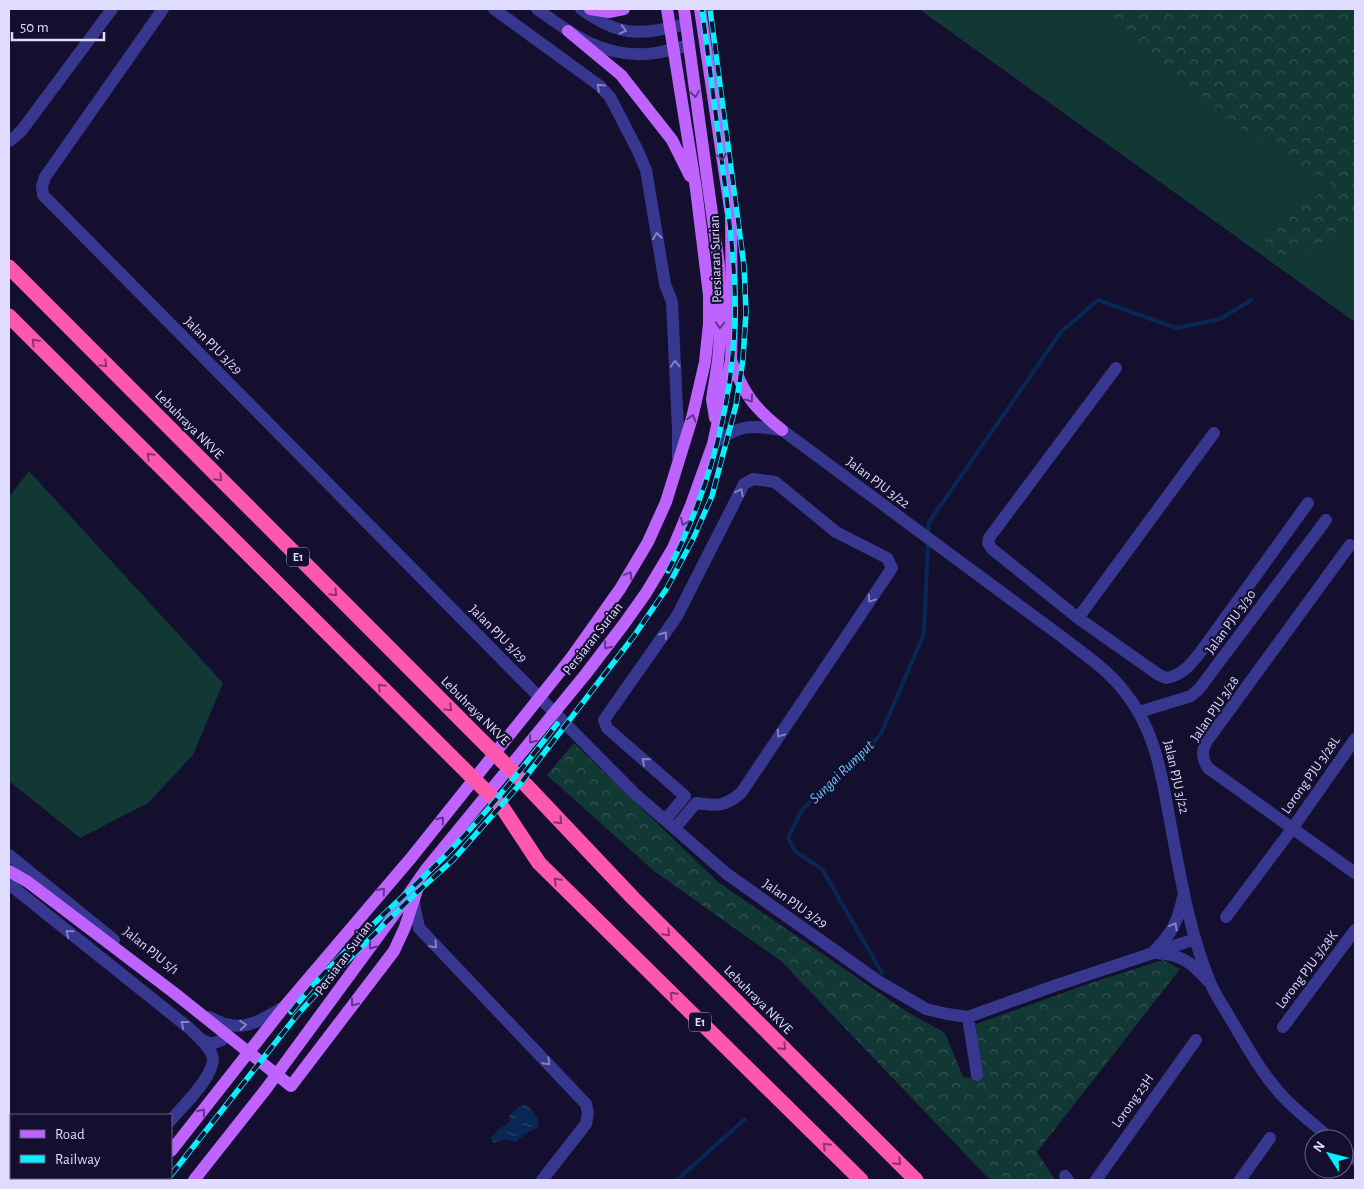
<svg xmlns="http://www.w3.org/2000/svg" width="1364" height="1189" font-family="'Alegreya Sans',sans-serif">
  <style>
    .grass { fill: #123836 }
    .forest { fill: url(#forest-crowns) }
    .water { fill: url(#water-ripples) }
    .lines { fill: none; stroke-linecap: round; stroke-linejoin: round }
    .stream { stroke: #082754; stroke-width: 4 }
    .minor { stroke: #373790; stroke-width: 12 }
    .major { stroke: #bf63ff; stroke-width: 12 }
    .highway { stroke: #ff57ae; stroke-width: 15 }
    .rail-casing { stroke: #08efff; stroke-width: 5.5 }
    .rail { stroke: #140f2e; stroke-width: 4; stroke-dasharray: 11; stroke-linecap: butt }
    .oneway { stroke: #8381c2 }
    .oneway2 { stroke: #61358c }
    .oneway3 { stroke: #8a336e }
    .labels { text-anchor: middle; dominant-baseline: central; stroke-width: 4.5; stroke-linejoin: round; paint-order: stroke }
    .shield { fill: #140f2e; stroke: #a29ec0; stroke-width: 1 }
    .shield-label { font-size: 12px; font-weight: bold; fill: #dfdcff }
    .street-label { font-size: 14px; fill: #dfdcff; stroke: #140f2e }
    .water-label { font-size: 15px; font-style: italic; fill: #6ac0ff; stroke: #140f2e }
  </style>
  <defs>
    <pattern id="forest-crowns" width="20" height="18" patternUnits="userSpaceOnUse" patternTransform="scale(1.25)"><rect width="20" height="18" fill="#123836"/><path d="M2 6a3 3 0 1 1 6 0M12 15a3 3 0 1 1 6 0" fill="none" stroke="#345454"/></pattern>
    <pattern id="water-ripples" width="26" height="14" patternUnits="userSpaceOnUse" patternTransform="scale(1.25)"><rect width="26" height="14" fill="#082754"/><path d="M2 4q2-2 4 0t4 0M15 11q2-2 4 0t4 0" fill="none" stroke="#2c466e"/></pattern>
  </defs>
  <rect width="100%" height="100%" fill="#140f2e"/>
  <!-- grass -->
  <path class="grass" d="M 919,9 L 1355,9 L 1355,322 Z
    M 29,471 L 223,683 L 193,755 L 148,803 L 80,838 L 9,781 L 9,497 Z"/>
  <!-- forest -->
  <path class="forest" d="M 1098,9 L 1355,9 L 1355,224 L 1286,261 L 1259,235 L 1333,185 L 1236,125 Z
    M 574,743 L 718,882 L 904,1010 L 945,1033 L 963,1077 L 979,1079 L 976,1024 L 1091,983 L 1163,960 L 1180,969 L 1037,1152 L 1055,1180 L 990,1180 L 781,961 L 654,871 L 547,775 Z"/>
  <!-- water -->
  <path class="water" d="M 524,1105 C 532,1108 536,1115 539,1122 L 537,1128 L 526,1133 L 516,1142 L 506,1139 L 494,1143 L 491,1138 L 499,1129 L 510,1122 L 509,1116 L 517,1108 Z"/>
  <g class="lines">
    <!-- stream -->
    <path class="stream" d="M 928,535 L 929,522 L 1061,332 L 1098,300 L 1176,328 L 1220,319 L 1251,300
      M 882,973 L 822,869 L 796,852 L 788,838 L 801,812 L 828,782 L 852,767 L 881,734 L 924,634 L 928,542
      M 677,1180 L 745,1119"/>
    <!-- minor -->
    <path class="minor" d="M 163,9 L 45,177 L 42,186 L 43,195 L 634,793 L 727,874 L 878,981 L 926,1009 L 947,1014 L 968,1017 L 1054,986 L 1195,939
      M 494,9 L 600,86 L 610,97 L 638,151 L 646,170 L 665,284 L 672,302 L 678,429 L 678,457
      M 537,9 C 572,34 601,57 647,54 C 661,53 675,49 689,45
      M 581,9 C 621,38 640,35 686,24
      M 9,141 L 16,136 L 22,130 L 112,9
      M 1116,368 L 989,538 L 988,543 L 992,549 L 1078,618 L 1159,675 L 1166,678 C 1185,675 1194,660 1205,646 L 1308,503
      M 713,444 C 740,424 750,425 782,430 L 1062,637 C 1084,654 1107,669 1124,691 C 1156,731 1161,773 1170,821 C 1180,875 1189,931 1210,982 C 1215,995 1224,1007 1230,1018 C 1245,1043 1259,1069 1278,1091 C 1293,1109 1314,1124 1331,1139
      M 1350,545 L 1207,741 C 1201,751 1202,759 1208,768 L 1355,873
      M 1078,618 L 1214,433
      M 1139,712 L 1191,696 L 1199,689 L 1326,520
      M 666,819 L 685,796 L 607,728 L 604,720 L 677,616 L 744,484 L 753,479 L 775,482 L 836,532 L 887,558 L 892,568 L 741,793 C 724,807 717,806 696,803 L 675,828
      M 9,855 L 114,940
      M 9,884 L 189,1028 C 197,1036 208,1044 212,1055 C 219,1072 182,1107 171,1120
      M 414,903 L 419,928 L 586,1104 L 588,1113 L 586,1124 L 542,1180
      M 1226,917 L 1292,829 L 1355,739
      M 1154,951 C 1172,934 1178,921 1183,897
      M 1157,953 C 1182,955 1191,962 1207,980
      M 209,1017 C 239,1034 255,1024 282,1008
      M 968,1017 L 977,1075
      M 1283,1027 L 1355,930
      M 201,1040 L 212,1044 L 222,1040 C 225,1034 225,1031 221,1025
      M 1344,1150 L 1355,1159
      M 1065,1176 L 1068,1180
      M 121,1180 L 123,1178
      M 1096,1180 L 1196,1040
      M 1240,1180 L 1270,1138"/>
    <!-- major -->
    <path class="major" d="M 590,9 L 609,12 L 624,9
      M 684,9 L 719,265 L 721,322 L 718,361 L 712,399 L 715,418
      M 568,31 L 621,75 L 672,140 L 690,176
      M 731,360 C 744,394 753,407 782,430
      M 9,871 L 28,882 L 173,992 L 291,1086 L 394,951 L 405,927 L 418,887
      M 171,1151 L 285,1006 L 411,858 L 571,658 L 620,589 L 648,542 L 666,502 L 692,418 L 705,362 L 709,324 L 709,295 L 696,189 L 667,9
      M 148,1180 L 150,1178
      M 194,1180 L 266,1089 L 399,908 L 427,868 L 585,675 L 624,624 L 646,593 L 673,548 L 691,505 L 713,444 L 731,360 L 732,321 L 731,215 L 700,9"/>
    <!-- highway -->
    <path class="highway" d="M 9,267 L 526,785 L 633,898 L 916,1180
      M 9,316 L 502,807 L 539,863 L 861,1180"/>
    <!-- rail casing -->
    <g class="rail-casing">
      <path id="rail" d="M 668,571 C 710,489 734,401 735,309 C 735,263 729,216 723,170 C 716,116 709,63 702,9
        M 291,1012 C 336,954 394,907 446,855 C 486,814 522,769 557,724
        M 171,1175 L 298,1014 L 337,971 L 414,895 L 453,860 L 521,783 L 634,636 L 667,588 L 693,539 L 712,496 L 736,405 L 743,359 L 746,312 L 744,266 L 710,9
        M 158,1180 L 160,1178"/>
    </g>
    <!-- rail -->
    <use href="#rail" class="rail"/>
  </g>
  <!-- one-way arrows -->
  <defs><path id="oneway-chevron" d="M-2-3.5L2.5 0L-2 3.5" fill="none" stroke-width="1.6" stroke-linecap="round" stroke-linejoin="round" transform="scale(1.25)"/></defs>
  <g class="oneway">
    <use href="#oneway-chevron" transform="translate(623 30) rotate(14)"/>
    <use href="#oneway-chevron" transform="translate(600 87) rotate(-136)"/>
    <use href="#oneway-chevron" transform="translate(657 236) rotate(-99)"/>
    <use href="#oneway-chevron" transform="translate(675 364) rotate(-93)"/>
    <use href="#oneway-chevron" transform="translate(740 492) rotate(-63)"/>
    <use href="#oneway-chevron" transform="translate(871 599) rotate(124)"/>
    <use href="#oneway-chevron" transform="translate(664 635) rotate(-55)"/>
    <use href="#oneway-chevron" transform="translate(780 734) rotate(124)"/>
    <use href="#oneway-chevron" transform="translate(645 761) rotate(-139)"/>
    <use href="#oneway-chevron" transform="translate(1174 926) rotate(-61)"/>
    <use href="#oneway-chevron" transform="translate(69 933) rotate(-141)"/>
    <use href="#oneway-chevron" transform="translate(434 945) rotate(47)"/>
    <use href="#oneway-chevron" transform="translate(184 1024) rotate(-142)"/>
    <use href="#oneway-chevron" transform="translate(243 1025) rotate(-5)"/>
    <use href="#oneway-chevron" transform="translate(547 1062) rotate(46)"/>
  </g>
  <g class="oneway2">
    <use href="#oneway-chevron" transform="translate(695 94) rotate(82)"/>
    <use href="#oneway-chevron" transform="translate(722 157) rotate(81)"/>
    <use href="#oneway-chevron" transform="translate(720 325) rotate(92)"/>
    <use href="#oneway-chevron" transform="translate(750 399) rotate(55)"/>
    <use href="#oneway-chevron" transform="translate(692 418) rotate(-75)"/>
    <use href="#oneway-chevron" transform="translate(684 522) rotate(113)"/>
    <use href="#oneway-chevron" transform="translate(629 575) rotate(-59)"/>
    <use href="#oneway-chevron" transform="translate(607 646) rotate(128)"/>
    <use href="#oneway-chevron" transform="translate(532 740) rotate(129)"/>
    <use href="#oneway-chevron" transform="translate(441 820) rotate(-51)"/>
    <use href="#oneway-chevron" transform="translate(382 891) rotate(-49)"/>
    <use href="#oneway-chevron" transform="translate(372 946) rotate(126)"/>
    <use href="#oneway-chevron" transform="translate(354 1003) rotate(127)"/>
    <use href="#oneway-chevron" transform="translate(202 1112) rotate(-52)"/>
  </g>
  <g class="oneway3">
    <use href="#oneway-chevron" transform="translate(35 342) rotate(-135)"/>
    <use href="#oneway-chevron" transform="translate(104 364) rotate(45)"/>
    <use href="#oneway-chevron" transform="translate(150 456) rotate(-135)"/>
    <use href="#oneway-chevron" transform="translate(219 478) rotate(45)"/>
    <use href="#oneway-chevron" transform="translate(334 593) rotate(45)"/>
    <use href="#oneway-chevron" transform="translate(381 687) rotate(-135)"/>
    <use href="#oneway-chevron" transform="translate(449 708) rotate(45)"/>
    <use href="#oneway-chevron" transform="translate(559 821) rotate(47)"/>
    <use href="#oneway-chevron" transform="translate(557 881) rotate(-135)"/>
    <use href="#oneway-chevron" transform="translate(667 933) rotate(45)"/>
    <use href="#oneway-chevron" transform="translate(673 995) rotate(-135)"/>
    <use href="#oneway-chevron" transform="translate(783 1047) rotate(45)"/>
    <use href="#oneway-chevron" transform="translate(826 1146) rotate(-135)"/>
    <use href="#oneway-chevron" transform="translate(898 1162) rotate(45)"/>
  </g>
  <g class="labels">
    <!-- shield labels -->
    <g class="shield">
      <rect x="287" y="547.5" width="22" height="19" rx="4"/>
      <rect x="689" y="1012.5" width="22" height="19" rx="4"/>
    </g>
    <g class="shield-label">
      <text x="298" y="557">E1</text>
      <text x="700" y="1022">E1</text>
    </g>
    <!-- street labels -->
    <g class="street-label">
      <text transform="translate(716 259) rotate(-92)">Persiaran Surian</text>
      <text transform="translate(213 346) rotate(45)">Jalan PJU 3/29</text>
      <text transform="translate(189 425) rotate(45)">Lebuhraya NKVE</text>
      <text transform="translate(878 483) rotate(37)">Jalan PJU 3/22</text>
      <text transform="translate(1231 622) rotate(-54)">Jalan PJU 3/30</text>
      <text transform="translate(498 634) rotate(45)">Jalan PJU 3/29</text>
      <text transform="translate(593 639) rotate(-52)">Persiaran Surian</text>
      <text transform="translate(1215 709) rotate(-56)">Jalan PJU 3/28</text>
      <text transform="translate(475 711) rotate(45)">Lebuhraya NKVE</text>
      <text transform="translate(1311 775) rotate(-55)">Lorong PJU 3/28L</text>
      <text transform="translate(1176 777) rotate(77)">Jalan PJU 3/22</text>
      <text transform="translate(795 904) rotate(35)">Jalan PJU 3/29</text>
      <text transform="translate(151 951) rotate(39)">Jalan PJU 5/1</text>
      <text transform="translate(344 958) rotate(-54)">Persiaran Surian</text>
      <text transform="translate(1307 970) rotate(-53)">Lorong PJU 3/28K</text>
      <text transform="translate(758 1000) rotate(45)">Lebuhraya NKVE</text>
      <text transform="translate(1133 1101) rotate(-55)">Lorong 23H</text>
    </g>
    <!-- water labels -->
    <g class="water-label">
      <text transform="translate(842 772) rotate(-44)">Sungai Rumput</text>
    </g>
  </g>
  <!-- border -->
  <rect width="1364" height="1189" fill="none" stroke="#dfdcff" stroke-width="20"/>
  <!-- legend -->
  <rect x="10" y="1114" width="162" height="65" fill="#140f2e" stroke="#656182"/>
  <rect x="20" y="1130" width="25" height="8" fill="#bf63ff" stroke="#656182"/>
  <text x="55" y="1139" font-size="15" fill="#dfdcff">Road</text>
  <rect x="20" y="1155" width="25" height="8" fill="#08efff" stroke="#656182"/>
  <text x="55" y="1164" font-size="15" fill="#dfdcff">Railway</text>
  <!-- north arrow -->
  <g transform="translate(1329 1154) rotate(306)"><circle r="24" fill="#140f2e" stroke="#656182"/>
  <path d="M0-4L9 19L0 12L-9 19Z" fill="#08efff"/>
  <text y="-8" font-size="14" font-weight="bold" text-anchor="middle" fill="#dfdcff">N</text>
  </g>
  <!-- scale -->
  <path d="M12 32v8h92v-8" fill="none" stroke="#dfdcff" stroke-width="2.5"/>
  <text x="20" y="32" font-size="15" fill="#dfdcff" stroke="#140f2e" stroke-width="4" paint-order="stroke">50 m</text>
</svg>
